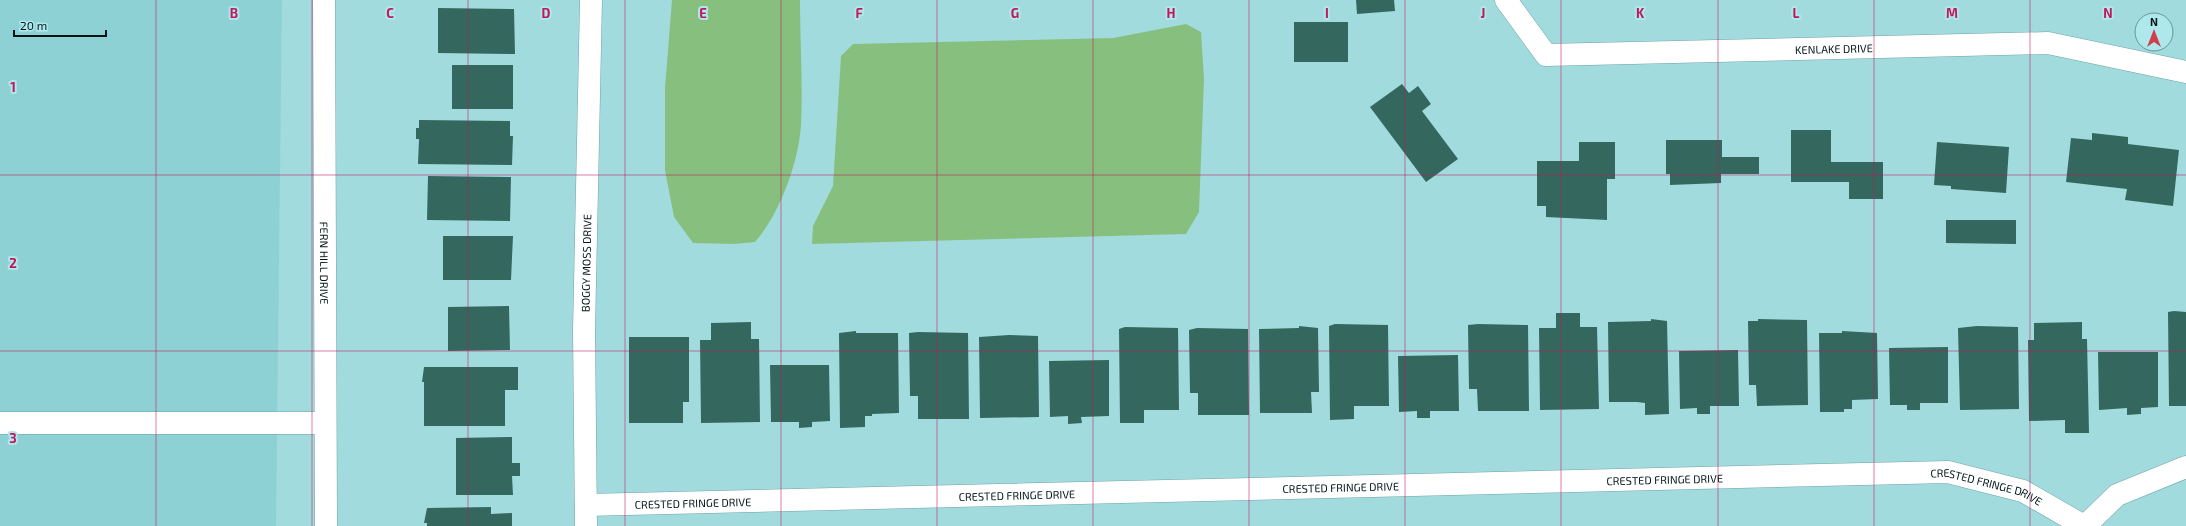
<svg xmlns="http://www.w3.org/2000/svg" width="2186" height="526" font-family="'Exo 2',sans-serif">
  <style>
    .built { fill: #8ed1d5 }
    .water { fill: #87c07e }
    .building { fill: #34685f }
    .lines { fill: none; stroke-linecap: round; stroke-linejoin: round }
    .minor-casing { stroke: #6da4a7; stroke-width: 23 }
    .minor { stroke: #fff; stroke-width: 22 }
    .grid { fill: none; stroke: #c2185b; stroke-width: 1; stroke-opacity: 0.55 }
    .labels { text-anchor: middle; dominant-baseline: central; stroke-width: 4; stroke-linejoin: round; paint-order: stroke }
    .street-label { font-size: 11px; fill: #011517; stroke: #afe8ec }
    .grid-label { font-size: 13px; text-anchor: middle; font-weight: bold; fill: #c2185b; stroke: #afe8ec; stroke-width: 4; stroke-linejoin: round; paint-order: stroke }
  </style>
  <rect width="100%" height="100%" fill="#a2dbde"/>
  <!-- built -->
  <path class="built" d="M 0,0 L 282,0 L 276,526 L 0,526 Z"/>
  <!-- water -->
  <path class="water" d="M 672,0 L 800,0 C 800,41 803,83 801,125 C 799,161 780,214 755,242 L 734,244 L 693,243 L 674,217 L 665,170 L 665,88 Z
    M 1186,24 L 1201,32 L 1204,79 L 1199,212 L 1186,234 L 812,244 L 813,226 L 833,186 L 841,56 L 853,44 L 1113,38 Z"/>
  <!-- building -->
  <path class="building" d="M 1356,0 L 1394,0 L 1395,11 L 1357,14 Z
    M 438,8 L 514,9 L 515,54 L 438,53 Z
    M 1294,22 L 1348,22 L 1348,62 L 1294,62 Z
    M 452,65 L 513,65 L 513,109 L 452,109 Z
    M 1402,84 L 1409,93 L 1418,86 L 1431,104 L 1422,111 L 1458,159 L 1426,182 L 1370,107 Z
    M 419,120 L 510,121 L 510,136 L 513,136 L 512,165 L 418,164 L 419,139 L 416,139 L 416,128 L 419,128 Z
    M 1791,130 L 1831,130 L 1831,162 L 1883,162 L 1883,199 L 1849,199 L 1849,182 L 1791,182 Z
    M 2092,133 L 2128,137 L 2128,144 L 2179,150 L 2173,206 L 2125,200 L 2127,189 L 2066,182 L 2071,138 L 2092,140 Z
    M 1666,140 L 1722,140 L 1722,157 L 1759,157 L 1759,174 L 1721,174 L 1721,183 L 1670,185 L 1670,174 L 1666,174 Z
    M 1579,142 L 1615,142 L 1615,179 L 1607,179 L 1607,220 L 1546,217 L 1546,206 L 1537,206 L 1537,161 L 1579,161 Z
    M 1937,142 L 2009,147 L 2006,193 L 1951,189 L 1951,186 L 1934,185 Z
    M 428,176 L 511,177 L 510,221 L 427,220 Z
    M 1946,220 L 2016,220 L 2016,244 L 1946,243 Z
    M 443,236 L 513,236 L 511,280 L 443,280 Z
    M 509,306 L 510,350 L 448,351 L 448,307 Z
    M 2174,311 L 2186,312 L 2186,406 L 2169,406 L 2168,312 Z
    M 1556,313 L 1580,313 L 1580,327 L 1597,327 L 1599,409 L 1540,410 L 1539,328 L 1556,328 Z
    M 1651,319 L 1667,321 L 1669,414 L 1645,415 L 1645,403 L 1637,402 L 1609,402 L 1608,322 L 1651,321 Z
    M 1758,319 L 1807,320 L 1808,405 L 1757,406 L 1756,385 L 1749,385 L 1748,321 L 1758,321 Z
    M 751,322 L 751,339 L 759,339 L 760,422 L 701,423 L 700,340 L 711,340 L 711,323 Z
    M 2082,322 L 2082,339 L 2087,339 L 2089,433 L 2065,433 L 2065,420 L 2029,421 L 2028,340 L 2034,340 L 2034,323 Z
    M 1335,324 L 1388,325 L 1389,406 L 1354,406 L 1354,419 L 1330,420 L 1329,326 Z
    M 1478,324 L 1528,325 L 1529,411 L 1478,411 L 1477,389 L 1469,389 L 1468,325 Z
    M 1299,326 L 1318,328 L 1319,392 L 1311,392 L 1312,413 L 1260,413 L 1259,329 L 1299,328 Z
    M 1977,326 L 2018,327 L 2019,409 L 1960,410 L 1958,328 Z
    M 1125,327 L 1178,328 L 1179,410 L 1144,410 L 1144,423 L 1120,423 L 1119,329 Z
    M 1197,328 L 1248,329 L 1249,415 L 1198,415 L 1198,393 L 1190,393 L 1189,330 Z
    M 856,331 L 856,333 L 898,333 L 899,413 L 872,414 L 872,416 L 865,416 L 865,427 L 840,428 L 839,333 Z
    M 1842,331 L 1877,333 L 1878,399 L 1852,400 L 1852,409 L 1844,409 L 1844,412 L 1820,412 L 1819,333 L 1842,333 Z
    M 918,332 L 968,333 L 969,419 L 918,419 L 918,396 L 910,396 L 909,333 Z
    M 1009,335 L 1038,336 L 1039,417 L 980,418 L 979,337 Z
    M 629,337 L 689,337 L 689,402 L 683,402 L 683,423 L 629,423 Z
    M 1948,347 L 1948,403 L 1920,403 L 1920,410 L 1907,410 L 1907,405 L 1890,405 L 1889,348 Z
    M 1738,350 L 1739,406 L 1710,406 L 1710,414 L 1697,414 L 1697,408 L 1680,409 L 1679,351 Z
    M 2098,352 L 2158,352 L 2158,407 L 2141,408 L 2141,414 L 2127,415 L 2127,408 L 2099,410 Z
    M 1458,355 L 1459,411 L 1430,411 L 1430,418 L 1417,418 L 1417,411 L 1399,412 L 1398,356 Z
    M 1109,360 L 1109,416 L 1081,417 L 1082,423 L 1068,424 L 1068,416 L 1050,417 L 1049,361 Z
    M 770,365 L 829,365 L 830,421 L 812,422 L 812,427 L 799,428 L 799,422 L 771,422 Z
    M 424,367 L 518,367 L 518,390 L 505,390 L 505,426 L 424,426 L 424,382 L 422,382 Z
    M 512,437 L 512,463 L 520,463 L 520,476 L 512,476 L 513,495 L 456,495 L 456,438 Z
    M 491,507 L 491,514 L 512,513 L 512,526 L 427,526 L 427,523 L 424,523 L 427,508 Z"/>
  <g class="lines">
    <!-- minor casing -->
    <g class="minor-casing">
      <g id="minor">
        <path id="s1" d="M 324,0 L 326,526"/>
        <path id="s2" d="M 1506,0 L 1546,55 L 2048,43 L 2186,72"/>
        <path d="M 0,423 L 325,423"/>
        <path id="s3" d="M 586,505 L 1948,472 L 2023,491 L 2084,526"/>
        <path id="s4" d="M 586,526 L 584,331 L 591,0"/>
        <path d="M 2085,526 L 2117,495 L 2186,467"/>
      </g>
    </g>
    <!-- minor -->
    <use href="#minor" class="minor"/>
  </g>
  <!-- grid -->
  <path class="grid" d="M 156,0 L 156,526M 312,0 L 312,526M 468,0 L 468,526M 625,0 L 625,526M 781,0 L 781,526M 937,0 L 937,526M 1093,0 L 1093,526M 1249,0 L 1249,526M 1405,0 L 1405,526M 1561,0 L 1561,526M 1718,0 L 1718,526M 1874,0 L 1874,526M 2030,0 L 2030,526M 0,175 L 2186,175M 0,351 L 2186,351"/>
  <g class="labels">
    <!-- street labels -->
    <g class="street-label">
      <text stroke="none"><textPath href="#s2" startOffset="356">KENLAKE DRIVE</textPath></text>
      <text stroke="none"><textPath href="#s1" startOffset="263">FERN HILL DRIVE</textPath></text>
      <text stroke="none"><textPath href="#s4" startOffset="263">BOGGY MOSS DRIVE</textPath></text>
      <text stroke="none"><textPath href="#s3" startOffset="1079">CRESTED FRINGE DRIVE</textPath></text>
      <text stroke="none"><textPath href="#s3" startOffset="755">CRESTED FRINGE DRIVE</textPath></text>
      <text stroke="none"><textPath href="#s3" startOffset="1403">CRESTED FRINGE DRIVE</textPath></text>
      <text stroke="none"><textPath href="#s3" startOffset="431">CRESTED FRINGE DRIVE</textPath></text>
      <text stroke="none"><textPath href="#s3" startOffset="107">CRESTED FRINGE DRIVE</textPath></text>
    </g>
  </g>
  <g class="grid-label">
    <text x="234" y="18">B</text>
    <text x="390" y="18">C</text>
    <text x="546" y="18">D</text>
    <text x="703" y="18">E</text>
    <text x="859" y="18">F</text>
    <text x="1015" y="18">G</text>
    <text x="1171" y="18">H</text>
    <text x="1327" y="18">I</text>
    <text x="1483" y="18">J</text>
    <text x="1640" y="18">K</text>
    <text x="1796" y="18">L</text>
    <text x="1952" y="18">M</text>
    <text x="2108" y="18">N</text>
    <text x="13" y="92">1</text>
    <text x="13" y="268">2</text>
    <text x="13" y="443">3</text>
  </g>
  <!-- north arrow -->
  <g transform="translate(2154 32)"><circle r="19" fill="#afe8ec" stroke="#699497"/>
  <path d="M0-3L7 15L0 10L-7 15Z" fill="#d04049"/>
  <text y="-6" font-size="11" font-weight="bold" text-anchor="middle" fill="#011517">N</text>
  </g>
  <!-- scale -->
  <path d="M14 30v6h92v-6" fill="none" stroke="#011517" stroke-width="2"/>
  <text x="20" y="30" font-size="12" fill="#011517" stroke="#afe8ec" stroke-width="3" paint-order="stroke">20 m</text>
</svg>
